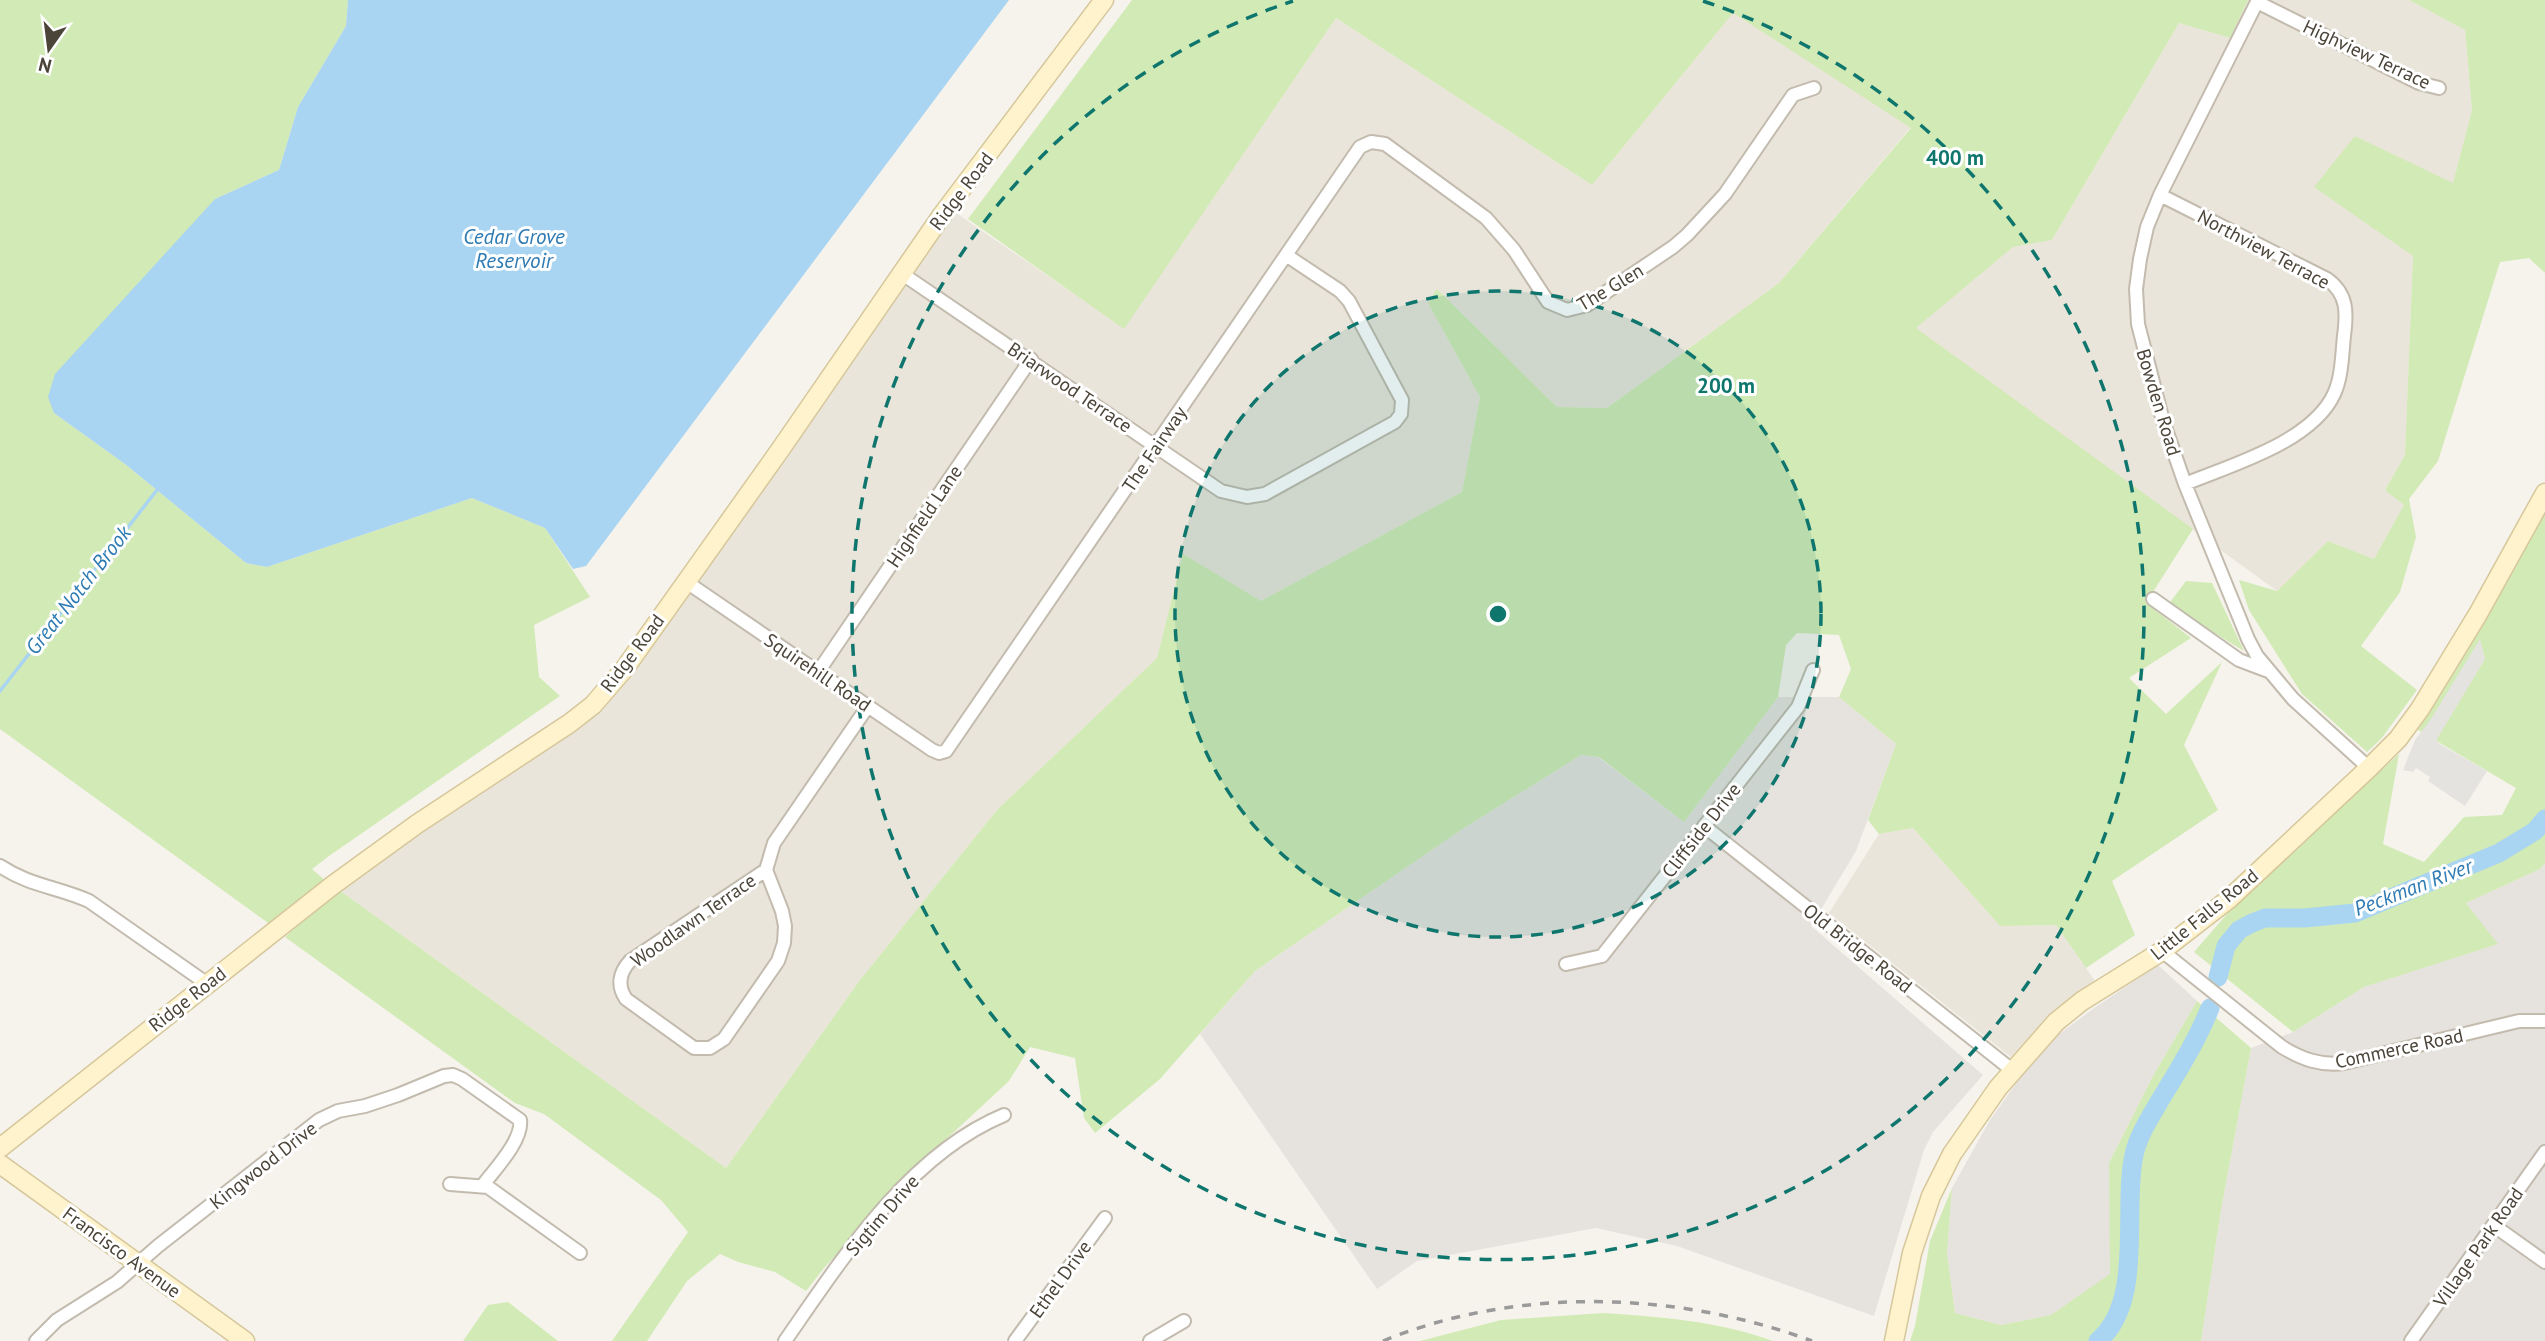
<svg xmlns="http://www.w3.org/2000/svg" width="2545" height="1341" font-family="'PT Sans',sans-serif">
  <style>
    .residential { fill: #eae5da }
    .industrial { fill: #e6e2dd }
    .green { fill: #d2eab5 }
    .parking { fill: #e5e3e0 }
    .water { fill: #a9d4f2 }
    .lines { fill: none; stroke-linecap: round; stroke-linejoin: round }
    .stream { stroke: #a9d4f2; stroke-width: 3.5 }
    .river { stroke: #a9d4f2; stroke-width: 19 }
    .street-casing { stroke: #c2bbae; stroke-width: 16 }
    .secondary-casing { stroke: #d6c79b; stroke-width: 21 }
    .street { stroke: #fff; stroke-width: 12 }
    .secondary { stroke: #fff3cd; stroke-width: 18 }
    .rail { stroke: #9a9a9a; stroke-width: 3.5; stroke-dasharray: 9 9; stroke-linecap: butt }
    .ring { fill: none; stroke: #0f766e; stroke-width: 3.5; stroke-dasharray: 12 9 }
    .labels { text-anchor: middle; dominant-baseline: central; stroke-width: 6; stroke-linejoin: round; paint-order: stroke }
    .street-label { font-size: 19px; fill: #4b4439; stroke: #fff }
    .water-label { font-size: 21px; font-style: italic; fill: #2e7ab2; stroke: #fff }
    .centre { fill: #0f766e; stroke: #fff; stroke-width: 3.5 }
    .ring-label { font-size: 21px; text-anchor: middle; font-weight: bold; fill: #0f766e; stroke: #fff; stroke-width: 6; stroke-linejoin: round; paint-order: stroke }
  </style>
  <rect width="100%" height="100%" fill="#f6f3ec"/>
  <!-- residential -->
  <path class="residential" d="M 2248,0 L 2409,0 L 2465,30 L 2472,110 L 2453,184 L 2355,136 L 2413,256 L 2405,455 L 2385,490 L 2405,504 L 2374,559 L 2328,541 L 2277,591 L 1915,328 L 2013,247 L 2052,240 L 2179,23 L 2230,38 Z
    M 1733,13 L 1911,127 L 1779,283 L 1607,408 L 1557,407 L 1438,290 L 1428,303 L 1480,397 L 1462,492 L 1261,601 L 1183,555 L 1157,658 L 997,810 L 860,980 L 726,1168 L 339,890 L 541,751 L 699,578 L 790,453 L 956,213 L 1124,328 L 1336,18 L 1592,185 Z
    M 1913,828 L 2000,926 L 2056,925 L 2095,981 L 2055,1009 L 2011,1057 L 1829,913 L 1879,834 Z"/>
  <!-- industrial -->
  <path class="industrial" d="M 1778,697 L 1839,697 L 1896,744 L 1856,851 L 1811,926 L 1983,1075 L 1933,1132 L 1924,1150 L 1874,1316 L 1677,1246 L 1596,1228 L 1417,1261 L 1377,1289 L 1200,1034 L 1255,971 L 1461,830 L 1581,755 L 1598,757 L 1684,822 Z
    M 2545,863 L 2545,1341 L 2201,1341 L 2221,1210 L 2251,1048 L 2293,1032 L 2364,987 L 2497,944 L 2466,903 L 2540,869 Z
    M 2158,965 L 2197,1001 L 2153,1076 L 2109,1163 L 2111,1274 L 2051,1315 L 2001,1325 L 1955,1313 L 1947,1253 L 1952,1188 L 1990,1120 L 2043,1046 L 2097,1006 Z"/>
  <!-- green -->
  <path class="green" d="M 0,0 L 348,0 L 346,26 L 298,107 L 279,170 L 215,199 L 54,413 L 125,464 L 246,563 L 267,567 L 472,498 L 545,528 L 590,597 L 534,625 L 539,677 L 560,696 L 329,856 L 312,869 L 327,882 L 271,925 L 0,729 Z
    M 1132,0 L 2248,0 L 2230,38 L 2179,23 L 2052,240 L 2013,247 L 1916,328 L 2193,529 L 2146,603 L 2191,638 L 2129,678 L 2166,714 L 2222,662 L 2184,745 L 2218,810 L 2112,881 L 2135,935 L 2086,968 L 2056,925 L 2000,926 L 1913,828 L 1879,834 L 1868,820 L 1896,744 L 1839,697 L 1851,669 L 1839,635 L 1797,633 L 1786,645 L 1778,697 L 1684,822 L 1599,757 L 1581,755 L 1461,830 L 1255,971 L 1160,1079 L 1095,1133 L 1084,1118 L 1075,1058 L 1030,1047 L 1009,1081 L 915,1168 L 824,1268 L 806,1291 L 775,1272 L 738,1262 L 720,1254 L 687,1281 L 647,1341 L 612,1341 L 688,1232 L 661,1200 L 544,1114 L 515,1103 L 285,937 L 339,890 L 726,1168 L 860,980 L 997,810 L 1157,658 L 1183,554 L 1261,601 L 1462,492 L 1480,397 L 1428,303 L 1437,289 L 1557,407 L 1607,408 L 1779,283 L 1911,128 L 1733,13 L 1592,185 L 1336,18 L 1124,329 L 968,219 Z
    M 2409,0 L 2545,0 L 2545,273 L 2529,258 L 2500,262 L 2438,461 L 2409,499 L 2416,537 L 2400,592 L 2361,646 L 2417,690 L 2381,739 L 2367,752 L 2302,694 L 2249,610 L 2239,580 L 2277,591 L 2328,541 L 2374,559 L 2404,505 L 2385,490 L 2405,455 L 2413,256 L 2314,187 L 2355,136 L 2453,183 L 2472,110 L 2465,30 Z
    M 2545,511 L 2545,863 L 2540,869 L 2466,903 L 2498,944 L 2364,987 L 2293,1032 L 2194,952 L 2233,907 L 2399,754 L 2383,844 L 2424,862 L 2464,817 L 2502,815 L 2516,788 L 2418,730 L 2490,612 Z
    M 2186,581 L 2212,583 L 2244,651 L 2168,605 Z
    M 2197,1001 L 2251,1048 L 2221,1210 L 2201,1341 L 1910,1341 L 1915,1326 L 1930,1241 L 1952,1188 L 1947,1253 L 1955,1313 L 2001,1325 L 2051,1315 L 2110,1274 L 2109,1163 L 2153,1076 Z
    M 508,1302 L 558,1341 L 463,1341 L 488,1305 Z
    M 1603,1313 C 1661,1317 1718,1321 1773,1341 L 1420,1341 L 1501,1320 Z"/>
  <!-- parking -->
  <path class="parking" d="M 2480,639 L 2485,659 L 2437,739 L 2438,743 L 2487,771 L 2465,806 L 2428,781 L 2430,777 L 2416,768 L 2413,772 L 2403,770 L 2415,740 L 2431,719 Z"/>
  <!-- water -->
  <path class="water" d="M 348,0 L 1009,0 L 586,566 L 573,569 L 545,528 L 472,498 L 267,567 L 246,563 L 125,464 L 54,413 L 48,397 L 55,374 L 215,199 L 279,170 L 298,107 L 346,26 Z"/>
  <g class="lines">
    <!-- stream -->
    <path class="stream" d="M 0,691 L 157,490"/>
    <!-- river -->
    <path class="river" d="M 2218,977 L 2226,946 L 2239,930 L 2252,923 L 2265,918 L 2305,918 L 2355,913 L 2499,853 L 2535,831 L 2545,819
      M 2098,1341 C 2145,1301 2122,1210 2134,1155 C 2138,1136 2149,1119 2159,1102 C 2177,1072 2197,1041 2210,1008"/>
    <!-- street casing -->
    <g class="street-casing">
      <path id="street" d="M 2258,0 L 2160,195 L 2147,227 L 2140,259 L 2136,289 L 2138,324 L 2163,421 L 2185,484 L 2248,639 L 2257,656 L 2293,699 L 2369,768
        M 2257,2 L 2419,83 L 2439,88
        M 2160,195 L 2327,279 C 2348,294 2347,313 2344,336 C 2342,355 2342,377 2334,394 C 2312,442 2231,465 2185,484
        M 901,273 L 1221,491 L 1247,497 L 1265,494 L 1395,422 L 1401,414 L 1402,400 L 1349,301 L 1340,291 L 1286,255
        M 685,581 L 932,750 L 939,753 L 946,751 L 1360,147 L 1371,142 L 1385,144 L 1486,218 L 1514,250 L 1548,302 L 1567,310 L 1587,305 L 1673,247 L 1687,235 L 1725,194 L 1793,95 L 1814,88
        M 2153,599 L 2239,660 L 2268,671
        M 818,672 L 1031,359
        M 1704,826 L 2012,1070
        M 0,866 C 30,886 58,887 89,901 L 206,983
        M 766,870 L 630,961 C 619,973 617,986 626,999 L 694,1048 L 710,1048 L 724,1039 L 778,961 L 784,943 L 785,926 L 782,911 L 766,870 L 774,843 L 868,706
        M 2162,951 L 2282,1047 C 2302,1059 2320,1066 2344,1063 L 2519,1021 L 2545,1021
        M 1566,964 L 1602,956 L 1798,707 L 1813,670
        M 450,1184 L 488,1187 L 580,1253
        M 2493,1225 L 2545,1262
        M 36,1341 L 57,1320 L 117,1282 L 158,1246 L 319,1120 L 338,1111 L 365,1106 L 398,1095 L 444,1076 L 453,1075 L 462,1079 L 520,1120 C 523,1140 495,1169 483,1185
        M 785,1341 C 842,1259 908,1155 1004,1115
        M 1015,1341 L 1105,1218
        M 1150,1341 L 1184,1321
        M 2411,1341 L 2545,1152"/>
    </g>
    <!-- secondary casing -->
    <g class="secondary-casing">
      <path id="secondary" d="M 0,1148 L 333,885 L 417,824 L 570,723 L 593,705 L 625,668 L 780,450 L 942,215 L 1104,0
        M 0,1164 L 245,1341
        M 1894,1341 L 1912,1253 L 1931,1196 L 1952,1154 L 1998,1088 L 2056,1022 L 2082,1001 L 2162,951 L 2229,899 L 2369,768 L 2398,739 L 2420,709 L 2478,614 L 2545,493"/>
    </g>
    <!-- street -->
    <use href="#street" class="street"/>
    <!-- secondary -->
    <use href="#secondary" class="secondary"/>
    <!-- rail -->
    <path class="rail" d="M 1383,1341 C 1517,1286 1677,1291 1812,1341"/>
  </g>
  <!-- distance rings -->
  <circle cx="1498" cy="614" r="323" fill="#0f766e" fill-opacity=".12"/>
  <g class="ring">
    <circle cx="1498" cy="614" r="323"/>
    <path d="M1703 1A646 646 0 1 1 1293 1"/>
  </g>
  <g class="labels">
    <!-- street labels -->
    <g class="street-label">
      <text transform="translate(2367 54) rotate(25)">Highview Terrace</text>
      <text transform="translate(961 191) rotate(-53)">Ridge Road</text>
      <text transform="translate(2264 249) rotate(28)">Northview Terrace</text>
      <text transform="translate(1610 287) rotate(-31)">The Glen</text>
      <text transform="translate(1070 387) rotate(34)">Briarwood Terrace</text>
      <text transform="translate(2159 402) rotate(73)">Bowden Road</text>
      <text transform="translate(1154 449) rotate(-56)">The Fairway</text>
      <text transform="translate(924 516) rotate(-56)">Highfield Lane</text>
      <text transform="translate(632 653) rotate(-53)">Ridge Road</text>
      <text transform="translate(818 672) rotate(34)">Squirehill Road</text>
      <text transform="translate(1701 830) rotate(-52)">Cliffside Drive</text>
      <text transform="translate(2204 914) rotate(-39)">Little Falls Road</text>
      <text transform="translate(693 920) rotate(-35)">Woodlawn Terrace</text>
      <text transform="translate(1858 948) rotate(38)">Old Bridge Road</text>
      <text transform="translate(187 999) rotate(-38)">Ridge Road</text>
      <text transform="translate(2399 1048) rotate(-12)">Commerce Road</text>
      <text transform="translate(263 1165) rotate(-38)">Kingwood Drive</text>
      <text transform="translate(882 1215) rotate(-49)">Sigtim Drive</text>
      <text transform="translate(2478 1247) rotate(-55)">Village Park Road</text>
      <text transform="translate(122 1252) rotate(36)">Francisco Avenue</text>
      <text transform="translate(1060 1279) rotate(-54)">Ethel Drive</text>
    </g>
    <!-- water labels -->
    <g class="water-label">
      <text x="514" y="236">Cedar Grove<tspan x="514" dy="24">Reservoir</tspan></text>
      <text transform="translate(78 590) rotate(-52)">Great Notch Brook</text>
      <text transform="translate(2413 887) rotate(-21)">Peckman River</text>
    </g>
  </g>
  <circle cx="1498" cy="614" r="10" class="centre"/>
  <g class="ring-label">
    <text x="1955" y="165">400 m</text>
    <text x="1726" y="393">200 m</text>
  </g>
  <!-- north arrow -->
  <g transform="translate(49 49) rotate(194)" stroke="#ffffff" stroke-width="5" paint-order="stroke">
  <path d="M0-5L12 26L0 18L-12 26Z" fill="#4b4439"/>
  <text y="-10" font-size="19" font-weight="bold" text-anchor="middle" fill="#4b4439">N</text>
  </g>
</svg>
